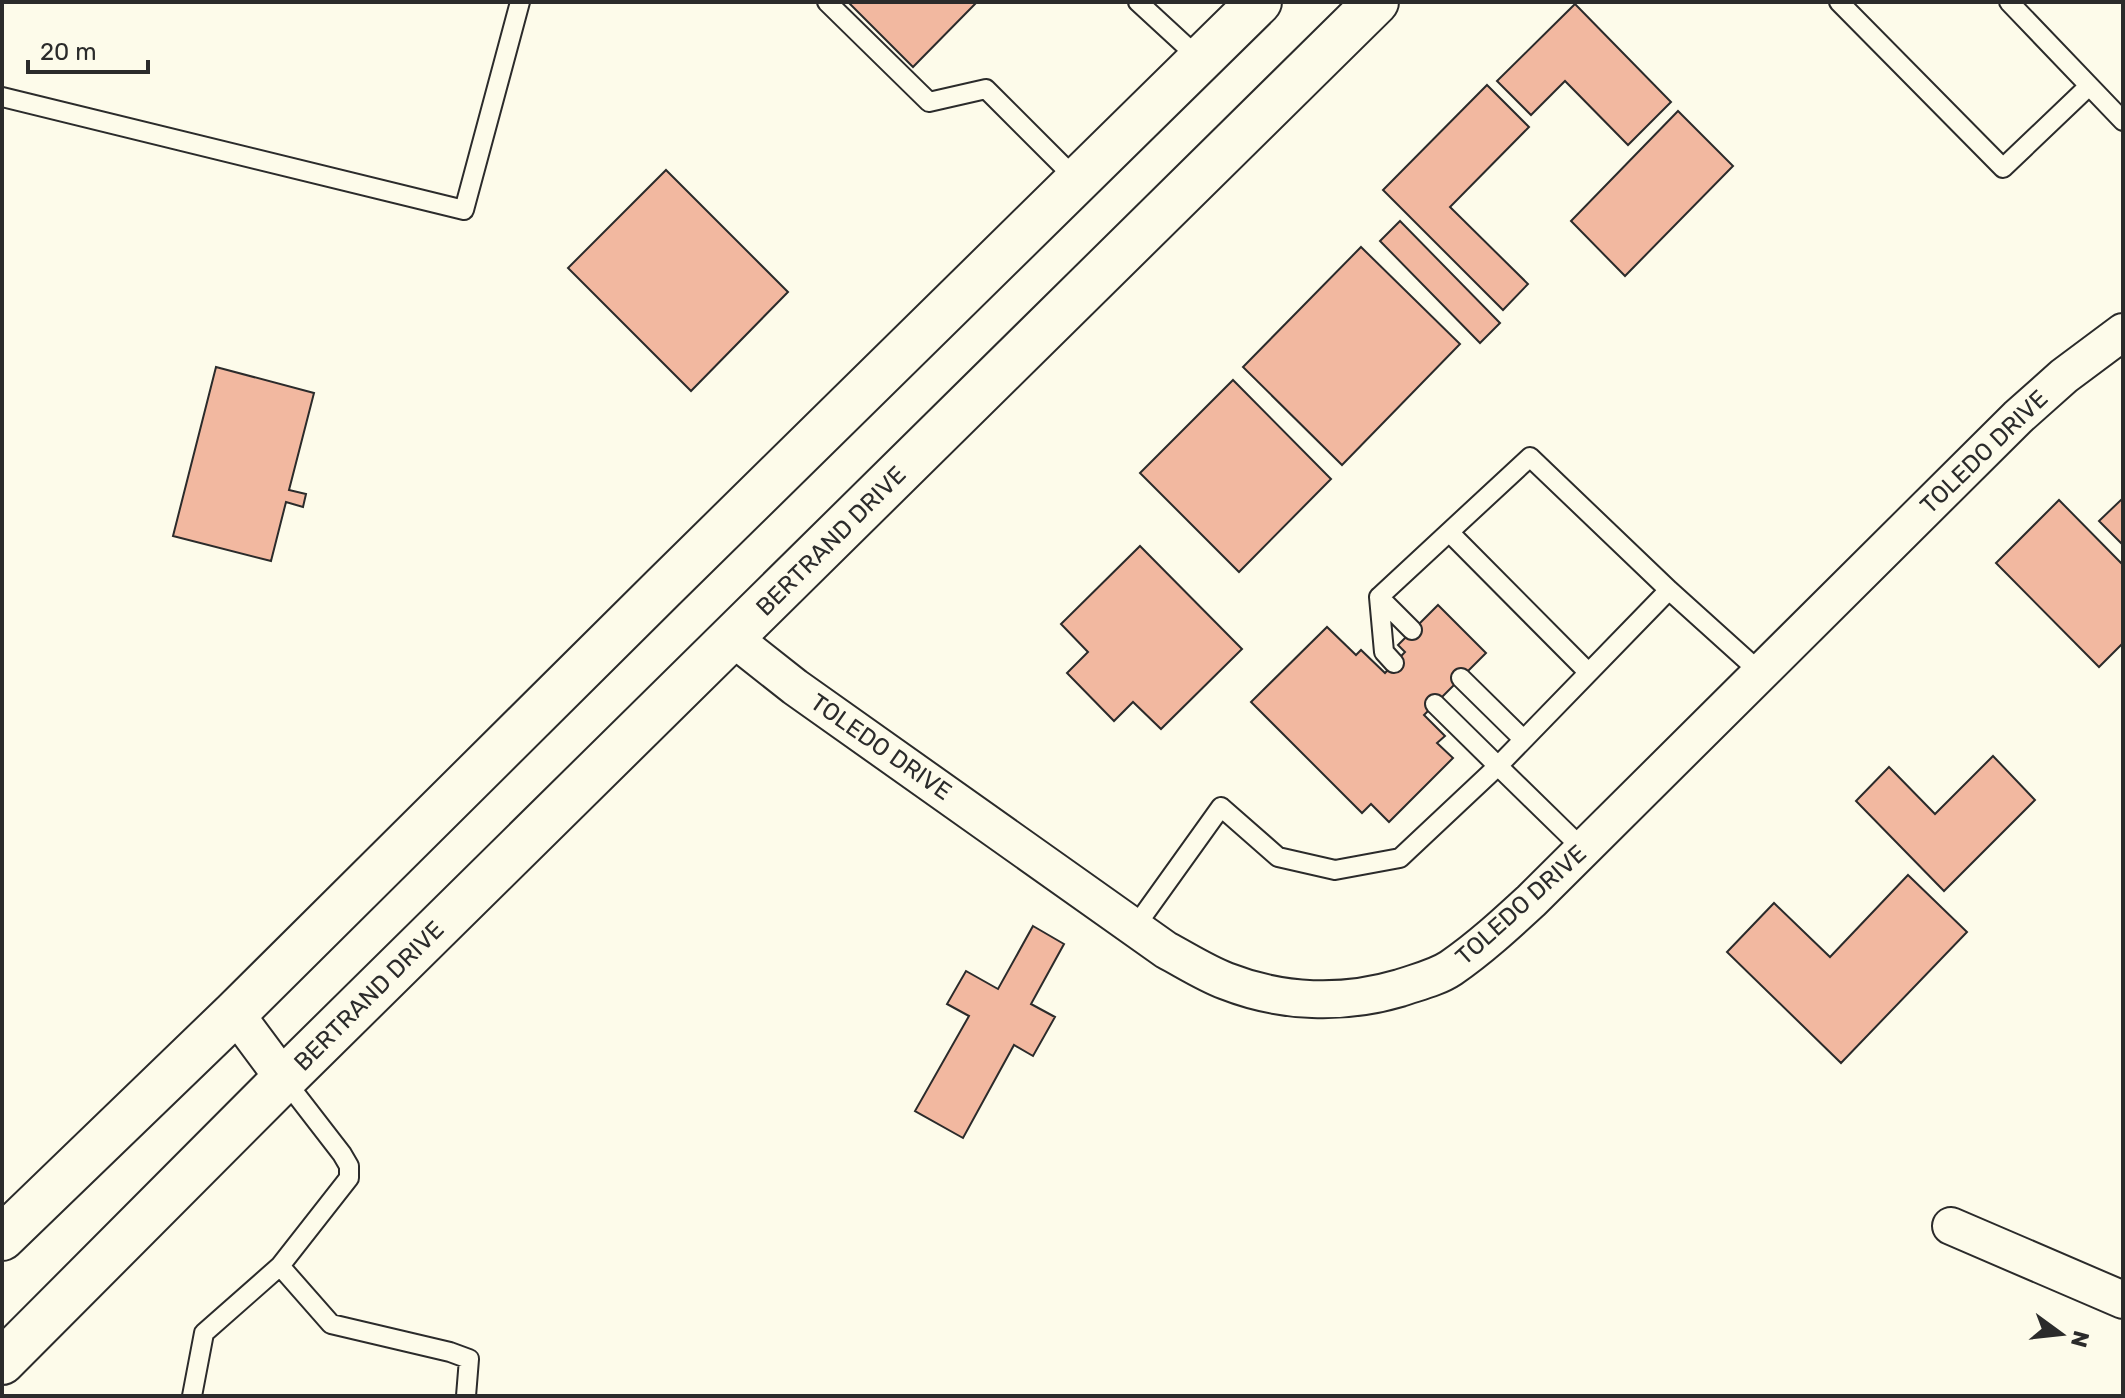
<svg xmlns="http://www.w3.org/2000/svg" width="2125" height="1398" font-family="Rubik,sans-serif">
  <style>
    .building { fill: #f2b8a0; stroke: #2b2b2b; stroke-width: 2 }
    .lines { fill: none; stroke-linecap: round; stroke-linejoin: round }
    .service-casing { stroke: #2b2b2b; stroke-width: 22 }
    .minor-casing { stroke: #2b2b2b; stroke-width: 40 }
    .primary-casing { stroke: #2b2b2b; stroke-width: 48 }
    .service { stroke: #fdfbea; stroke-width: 18 }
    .minor { stroke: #fdfbea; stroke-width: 36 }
    .primary { stroke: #fdfbea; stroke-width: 44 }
    .labels { text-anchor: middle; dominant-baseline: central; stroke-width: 6; stroke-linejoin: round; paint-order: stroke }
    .street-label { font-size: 24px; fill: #2b2b2b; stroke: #fdfbea }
  </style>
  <rect width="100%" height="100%" fill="#fdfbea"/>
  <!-- building -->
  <path class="building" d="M 848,2 L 977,2 L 913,67 Z
    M 1575,4 L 1671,102 L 1628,145 L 1565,81 L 1531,115 L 1497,81 Z
    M 1487,85 L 1529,127 L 1450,207 L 1528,284 L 1503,310 L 1383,190 Z
    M 1678,111 L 1733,166 L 1625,276 L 1571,221 Z
    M 666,170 L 788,292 L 691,391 L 568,268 Z
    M 1400,221 L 1500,323 L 1480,343 L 1380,241 Z
    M 1361,247 L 1460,344 L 1342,465 L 1243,367 Z
    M 216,367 L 314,393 L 289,490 L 306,494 L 303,507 L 286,502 L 271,561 L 173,536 Z
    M 1233,380 L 1331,479 L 1239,572 L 1140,473 Z
    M 2123,498 L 2123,545 L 2099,521 Z
    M 2059,500 L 2123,565 L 2123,643 L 2099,667 L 1996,563 Z
    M 1140,546 L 1242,649 L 1161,729 L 1133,702 L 1114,721 L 1067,673 L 1088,652 L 1061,624 Z
    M 1438,605 L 1486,653 L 1424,715 L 1445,736 L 1437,743 L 1453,758 L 1389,822 L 1371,804 L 1362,813 L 1251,702 L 1327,627 L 1356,655 L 1361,650 L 1385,673 L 1405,652 L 1398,645 Z
    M 1993,756 L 2035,800 L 1944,891 L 1856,801 L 1889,767 L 1935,814 Z
    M 1908,875 L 1967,932 L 1841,1063 L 1727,952 L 1774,903 L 1830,957 Z
    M 1033,926 L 1064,944 L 1031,1004 L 1055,1017 L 1033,1056 L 1014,1045 L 963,1138 L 915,1111 L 969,1016 L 947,1004 L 966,971 L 998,989 Z"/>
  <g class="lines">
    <!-- service casing -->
    <g class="service-casing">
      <path id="service" d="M 827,2 L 929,102 L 986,89 L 1078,181
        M 1138,2 L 1201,60
        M 1839,2 L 2003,168 L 2089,86
        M 2009,2 L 2123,121
        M 2,97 L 464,210 L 520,2
        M 1450,533 L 1588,672
        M 1379,597 L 1530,457 L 1669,590
        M 1379,597 L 1384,652 L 1394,663
        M 1379,597 L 1412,630
        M 1461,678 L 1523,739
        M 1583,849 L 1498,766 L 1669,590 L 1761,673
        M 1135,927 L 1221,807 L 1278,857 L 1335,870 L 1400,858 L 1498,766 L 1435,704
        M 280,1266 L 331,1324 L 450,1352 L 469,1359 L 466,1396
        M 192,1396 L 204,1333 L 280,1266 L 349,1178 L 349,1166 L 342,1154 L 284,1079"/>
    </g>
    <!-- minor casing -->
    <g class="minor-casing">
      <path id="minor" d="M 733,638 L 795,687 L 1166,950 C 1185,960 1205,973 1226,981 C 1282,1003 1343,1005 1400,988 C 1417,982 1436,978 1451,968 C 1480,948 1506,924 1531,901 L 2018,417 L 2064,376 L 2123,332
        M 235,1013 L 284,1079
        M 1951,1226 L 2123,1300"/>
    </g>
    <!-- primary casing -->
    <g class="primary-casing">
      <path id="primary" d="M 2,1238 L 235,1013 L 664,587 L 1259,2
        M 2,1362 L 284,1079 L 1376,2"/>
    </g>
    <!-- service -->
    <use href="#service" class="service"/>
    <!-- minor -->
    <use href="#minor" class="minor"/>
    <!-- primary -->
    <use href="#primary" class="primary"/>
  </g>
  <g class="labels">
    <!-- street labels -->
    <g class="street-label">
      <text transform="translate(1984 452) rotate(-44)">TOLEDO DRIVE</text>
      <text transform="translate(831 541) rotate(-45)">BERTRAND DRIVE</text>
      <text transform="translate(881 747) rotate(35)">TOLEDO DRIVE</text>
      <text transform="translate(1521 905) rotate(-42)">TOLEDO DRIVE</text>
      <text transform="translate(369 996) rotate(-45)">BERTRAND DRIVE</text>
    </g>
  </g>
  <!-- border -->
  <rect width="2125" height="1398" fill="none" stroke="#2b2b2b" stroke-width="8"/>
  <!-- north arrow -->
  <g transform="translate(2061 1334) rotate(105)" stroke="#fdfbea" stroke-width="6" paint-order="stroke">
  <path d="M0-6L14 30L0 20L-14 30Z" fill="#2b2b2b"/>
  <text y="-12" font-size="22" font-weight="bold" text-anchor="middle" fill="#2b2b2b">N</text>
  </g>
  <!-- scale -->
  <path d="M28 60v12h120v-12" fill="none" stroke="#2b2b2b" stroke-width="4"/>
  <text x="40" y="60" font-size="24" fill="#2b2b2b" stroke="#fdfbea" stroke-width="6" paint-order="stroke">20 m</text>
</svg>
